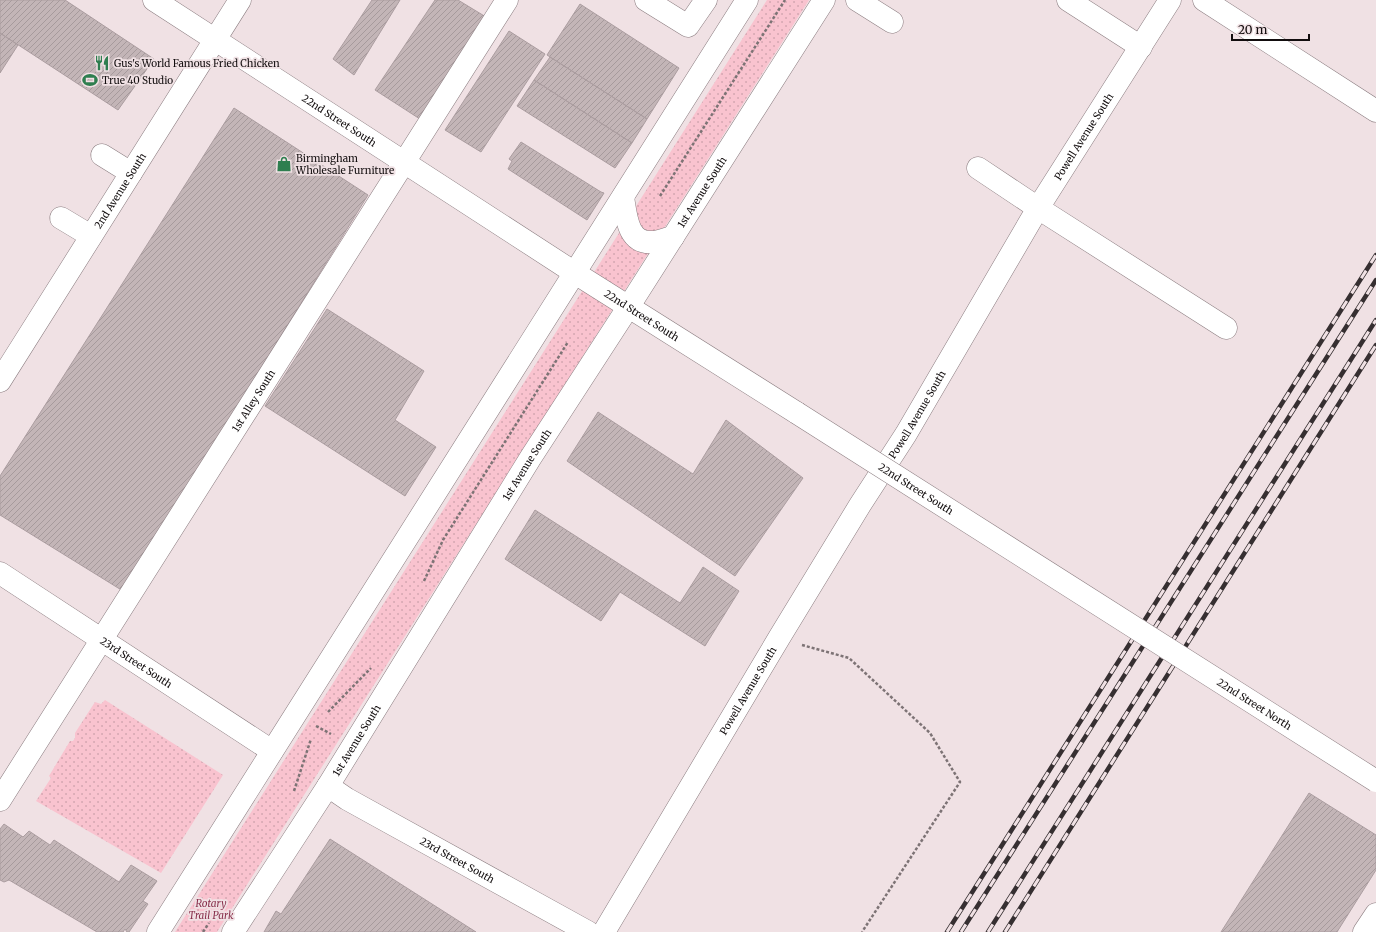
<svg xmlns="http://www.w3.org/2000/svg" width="1376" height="932" font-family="Merriweather,serif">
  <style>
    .park { fill: url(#park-dots) }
    .building { fill: url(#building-hatch); stroke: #ab9da0 }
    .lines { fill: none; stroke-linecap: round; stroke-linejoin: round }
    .minor-casing { stroke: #8b7d80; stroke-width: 23 }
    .major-casing { stroke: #8b7d80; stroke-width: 23 }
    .path { stroke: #7d7375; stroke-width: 2.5; stroke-dasharray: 3 2; stroke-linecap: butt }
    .minor { stroke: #fff; stroke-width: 22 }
    .major { stroke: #fff; stroke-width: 22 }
    .rail-casing { stroke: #362f31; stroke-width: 4.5 }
    .rail { stroke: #f0e1e4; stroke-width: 3; stroke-dasharray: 9; stroke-linecap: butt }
    .major-bridge-casing { stroke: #8b7d80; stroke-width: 23; stroke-linecap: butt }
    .major-bridge { stroke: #fff; stroke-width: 22 }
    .labels { text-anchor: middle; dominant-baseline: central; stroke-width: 3.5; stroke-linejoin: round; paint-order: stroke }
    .poi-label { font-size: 10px; fill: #120d0e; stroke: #f0e1e4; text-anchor: start }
    .street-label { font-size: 10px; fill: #120d0e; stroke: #f0e1e4 }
    .park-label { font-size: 10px; font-style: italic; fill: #872e4a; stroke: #f0e1e4 }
  </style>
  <defs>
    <pattern id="park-dots" width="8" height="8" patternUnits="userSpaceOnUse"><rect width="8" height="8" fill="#f9c3cf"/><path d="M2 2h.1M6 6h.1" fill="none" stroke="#d4a6b1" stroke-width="1.8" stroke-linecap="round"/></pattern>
    <pattern id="building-hatch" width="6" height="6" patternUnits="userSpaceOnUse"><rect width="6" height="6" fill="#c3b5b7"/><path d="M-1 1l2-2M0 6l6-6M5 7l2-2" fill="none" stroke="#a69a9c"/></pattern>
  </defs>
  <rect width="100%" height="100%" fill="#f0e1e4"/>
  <!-- park -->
  <path class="park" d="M 767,0 L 809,0 L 217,932 L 175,932 Z
    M 105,700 L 223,775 L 161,873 L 36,801 L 51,778 L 49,776 L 70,741 L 73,741 L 75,738 L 75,733 L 95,702 L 101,704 Z"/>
  <!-- building -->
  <path class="building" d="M 0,0 L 65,0 L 154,59 L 118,110 L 0,33 Z
    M 372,0 L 400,0 L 354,75 L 333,59 Z
    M 435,0 L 458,0 L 486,17 L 423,121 L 375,90 Z
    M 580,4 L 679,68 L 647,119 L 547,55 Z
    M 509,31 L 545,54 L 481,152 L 445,130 Z
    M 0,33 L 18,45 L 0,73 Z
    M 550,57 L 647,119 L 632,143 L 534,80 Z
    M 534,80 L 632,143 L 615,168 L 517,106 Z
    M 234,108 L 368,195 L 123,591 L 0,515 L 0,476 Z
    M 521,142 L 601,192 L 604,193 L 587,220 L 508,169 L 512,161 L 509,159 Z
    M 327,309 L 424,371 L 395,420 L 436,447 L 405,496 L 265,406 Z
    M 598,412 L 693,474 L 726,420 L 803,478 L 735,576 L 567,461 Z
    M 535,510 L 680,603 L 703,567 L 739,591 L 705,646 L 620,592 L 601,621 L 505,559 Z
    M 1309,793 L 1376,835 L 1376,870 L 1337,932 L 1221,932 Z
    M 4,824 L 23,837 L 29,831 L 50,845 L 54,840 L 119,882 L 131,865 L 157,881 L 143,901 L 148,904 L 129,932 L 127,932 L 125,929 L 123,932 L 97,932 L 9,880 L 4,882 L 0,880 L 0,829 Z
    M 330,839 L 476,932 L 264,932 L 276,911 L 281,914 Z"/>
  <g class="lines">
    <!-- minor casing -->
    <g class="minor-casing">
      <g id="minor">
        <path id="s1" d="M 154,0 L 575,273"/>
        <path d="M 646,0 L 688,26 L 706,0"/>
        <path d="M 857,0 L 892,22"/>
        <path d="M 1068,0 L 1141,47"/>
        <path d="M 102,155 L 131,173"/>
        <path d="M 978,168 L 1038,208 L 1226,328"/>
        <path d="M 623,197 C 626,214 627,244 652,242 C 659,242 667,238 673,237"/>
        <path d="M 61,218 L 91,236"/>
        <path id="s2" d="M 0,381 L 240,0"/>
        <path id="s3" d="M 0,573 L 272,751"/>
        <path id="s4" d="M 328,786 L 347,799 L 588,932"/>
        <path id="s5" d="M 0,800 L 507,0"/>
        <path d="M 158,932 L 747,0"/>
        <path id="s6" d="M 233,932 L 328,786 L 531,457 L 629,306 L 824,0"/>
        <path id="s7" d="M 604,932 L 779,638 L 860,505 L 906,434 L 1038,208 L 1170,0"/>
        <path d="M 1364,932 L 1376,914"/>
      </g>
    </g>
    <!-- major casing -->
    <g class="major-casing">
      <g id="major">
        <path d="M 1204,0 L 1376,111"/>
        <path id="s8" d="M 575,273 L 797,413"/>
      </g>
    </g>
    <!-- path -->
    <path class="path" d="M 660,196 L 785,0
      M 424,581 L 443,540 L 568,342
      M 802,645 L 849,658 L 930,733 L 960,782 L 862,932
      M 328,712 L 371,668
      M 316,726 L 331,734
      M 294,791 L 311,739
      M 203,932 L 209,923"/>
    <!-- minor -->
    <use href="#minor" class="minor"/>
    <!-- major -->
    <use href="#major" class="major"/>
    <!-- rail casing -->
    <g class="rail-casing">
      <path id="rail" d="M 947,932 L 1376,255
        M 961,932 L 1376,280
        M 988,932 L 1376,320
        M 1005,932 L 1376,345"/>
    </g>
    <!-- rail -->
    <use href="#rail" class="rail"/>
    <!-- major-bridge casing -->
    <g class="major-bridge-casing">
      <g id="major-bridge">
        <path id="s9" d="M 797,413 L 1376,781"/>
      </g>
    </g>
    <!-- major-bridge -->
    <use href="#major-bridge" class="major-bridge"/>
  </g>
  <!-- icons -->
  <defs>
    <g id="restaurant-bare" transform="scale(1.2)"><path d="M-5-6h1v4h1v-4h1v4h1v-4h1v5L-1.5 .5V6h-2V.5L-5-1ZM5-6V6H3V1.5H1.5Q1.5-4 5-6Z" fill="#2e7e4f" stroke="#f0e1e4" stroke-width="2.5" paint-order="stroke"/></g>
    <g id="stadium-bare" transform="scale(1.2)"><path d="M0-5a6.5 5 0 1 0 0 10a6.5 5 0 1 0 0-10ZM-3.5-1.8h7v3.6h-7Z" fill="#2e7e4f" stroke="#f0e1e4" stroke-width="2.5" paint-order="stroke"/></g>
    <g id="shop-bare" transform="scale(1.2)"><path d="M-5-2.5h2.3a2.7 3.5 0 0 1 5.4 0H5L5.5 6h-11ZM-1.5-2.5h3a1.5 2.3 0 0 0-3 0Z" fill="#2e7e4f" stroke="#f0e1e4" stroke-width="2.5" paint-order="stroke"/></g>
  </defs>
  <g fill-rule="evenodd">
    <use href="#restaurant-bare" x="102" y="63"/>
    <use href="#stadium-bare" x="90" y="80"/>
    <use href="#shop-bare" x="284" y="164"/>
  </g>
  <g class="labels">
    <!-- poi labels -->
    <g class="poi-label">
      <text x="114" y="63">Gus's World Famous Fried Chicken</text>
      <text x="102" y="80">True 40 Studio</text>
      <text x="296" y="158">Birmingham<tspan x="296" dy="12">Wholesale Furniture</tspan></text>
    </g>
    <!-- street labels -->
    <g class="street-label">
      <text stroke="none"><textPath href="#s1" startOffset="221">22nd Street South</textPath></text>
      <text stroke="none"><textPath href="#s7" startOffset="929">Powell Avenue South</textPath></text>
      <text stroke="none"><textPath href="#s2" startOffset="225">2nd Avenue South</textPath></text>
      <text stroke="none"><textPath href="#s6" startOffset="876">1st Avenue South</textPath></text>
      <text stroke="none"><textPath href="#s8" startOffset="79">22nd Street South</textPath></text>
      <text stroke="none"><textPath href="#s5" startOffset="473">1st Alley South</textPath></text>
      <text stroke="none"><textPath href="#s7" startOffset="605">Powell Avenue South</textPath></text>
      <text stroke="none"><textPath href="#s6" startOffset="552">1st Avenue South</textPath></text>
      <text stroke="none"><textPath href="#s9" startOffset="141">22nd Street South</textPath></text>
      <text stroke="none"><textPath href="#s3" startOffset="163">23rd Street South</textPath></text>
      <text stroke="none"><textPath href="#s7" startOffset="281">Powell Avenue South</textPath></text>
      <text stroke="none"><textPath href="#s9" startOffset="542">22nd Street North</textPath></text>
      <text stroke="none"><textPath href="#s6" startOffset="228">1st Avenue South</textPath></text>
      <text stroke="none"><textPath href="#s4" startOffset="149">23rd Street South</textPath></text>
    </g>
    <!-- park labels -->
    <g class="park-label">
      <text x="211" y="903">Rotary<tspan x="211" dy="12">Trail Park</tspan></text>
    </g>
  </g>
  <!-- scale -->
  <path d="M1232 34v6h77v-6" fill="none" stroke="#120d0e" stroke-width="2"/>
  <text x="1238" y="34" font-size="12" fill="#120d0e" stroke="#f0e1e4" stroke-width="3" paint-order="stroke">20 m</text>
</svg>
